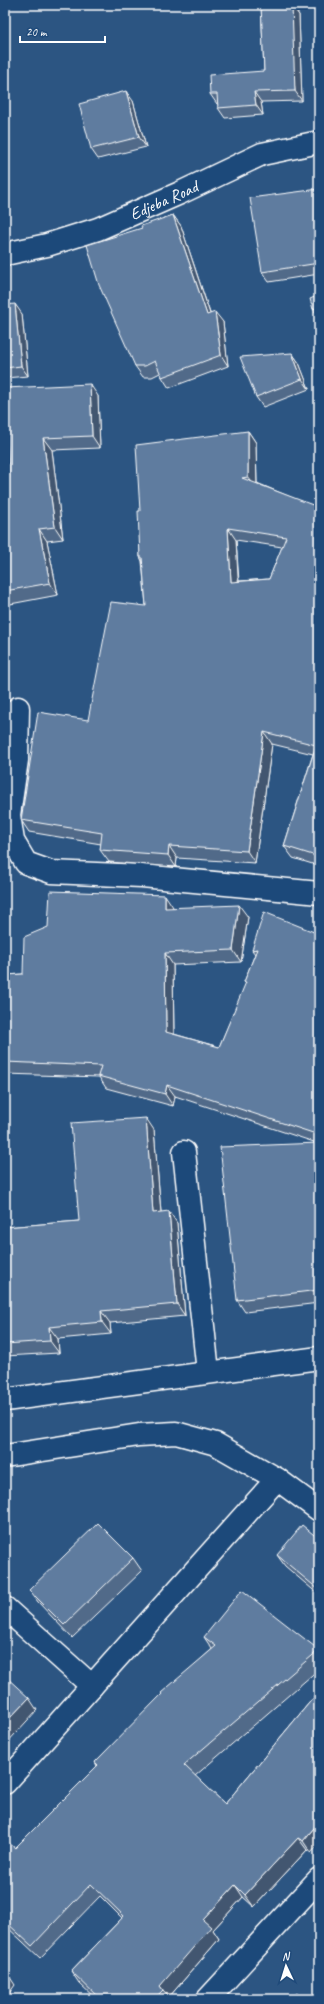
<svg xmlns="http://www.w3.org/2000/svg" width="324" height="2004" font-family="Caveat,sans-serif">
  <style>
    .lines { fill: none; stroke-linecap: round; stroke-linejoin: round }
    .minor-casing { stroke: #fff; stroke-width: 25 }
    .minor { stroke: #1f4a7a; stroke-width: 22 }
    .wall { fill: #516b89; stroke: #fff; fill-rule: evenodd }
    .shaded-wall { fill: #42576f; stroke: #fff }
    .building { fill: #5e7c9f; stroke: #fff; fill-rule: evenodd }
    .labels { text-anchor: middle; dominant-baseline: central; stroke-width: 3; stroke-linejoin: round; paint-order: stroke }
    .street-label { font-size: 17px; fill: #fff; stroke: #1f4a7a }
  </style>
  <rect width="100%" height="100%" fill="#2c5582"/>
  <filter id="ink" filterUnits="userSpaceOnUse"><feTurbulence type="fractalNoise" baseFrequency=".025" numOctaves="2"/><feDisplacementMap in="SourceGraphic" scale="8" xChannelSelector="R" yChannelSelector="G"/><feConvolveMatrix kernelMatrix="1 2 1 2 8 2 1 2 1" color-interpolation-filters="sRGB"/></filter>
  <g filter="url(#ink)">
    <g class="lines">
      <!-- minor casing -->
      <g class="minor-casing">
        <g id="minor">
          <path id="s1" d="M 5,254 L 47,245 L 98,229 L 180,193 L 262,154 L 319,142"/>
          <path d="M 18,708 L 17,760 L 9,815 L 13,841 L 26,863 L 51,872 L 142,876 L 319,893"/>
          <path d="M 184,1152 L 208,1372"/>
          <path d="M 5,1400 L 319,1358"/>
          <path d="M 5,1456 L 139,1435 L 176,1433 L 216,1444 L 277,1479 L 319,1510"/>
          <path d="M 5,1608 L 92,1686"/>
          <path d="M 5,1783 L 277,1479"/>
          <path d="M 208,1999 L 319,1879"/>
        </g>
      </g>
      <!-- minor -->
      <use href="#minor" class="minor"/>
    </g>
    <!-- wall -->
    <path class="wall" d="M 261,5 L 292,5 L 292,6 L 299,15 L 302,101 L 261,102 L 263,115 L 225,118 L 218,108 L 218,104 L 217,104 L 210,94 L 264,71 Z
      M 133,101 L 146,147 L 98,159 L 91,149 Z
      M 5,145 L 8,180 L 5,180 Z
      M 319,189 L 319,274 L 269,282 L 262,272 Z
      M 173,215 L 181,226 L 210,313 L 223,322 L 228,366 L 169,388 L 162,377 L 160,373 L 152,377 L 143,377 L 135,366 L 142,228 Z
      M 319,295 L 319,317 L 313,309 Z
      M 5,305 L 22,314 L 28,376 L 5,378 Z
      M 292,353 L 299,363 L 309,389 L 263,407 L 256,397 Z
      M 5,388 L 98,396 L 100,448 L 52,450 L 63,539 L 47,541 L 58,595 L 5,605 L 5,478 L 9,478 Z
      M 248,431 L 256,443 L 257,483 L 319,509 L 319,866 L 293,858 L 284,846 L 313,754 L 272,744 L 255,863 L 177,858 L 176,867 L 109,862 L 100,850 L 101,844 L 29,832 L 21,820 L 88,720 L 146,606 L 142,561 L 140,557 L 140,511 ZM 236,540 L 282,547 L 269,579 L 239,581 Z
      M 173,907 L 173,908 L 248,917 L 241,962 L 173,965 L 174,1034 L 219,1047 L 246,984 L 244,982 L 255,954 L 252,950 L 319,934 L 319,1303 L 245,1312 L 237,1300 L 317,1143 L 175,1096 L 173,1106 L 106,1088 L 99,1077 L 5,1074 L 5,1092 L 5,975 L 23,974 Z
      M 154,1130 L 161,1212 L 177,1223 L 185,1316 L 110,1323 L 111,1334 L 58,1339 L 59,1353 L 5,1356 L 5,1227 L 79,1221 Z
      M 319,1539 L 319,1595 L 285,1566 L 277,1555 Z
      M 133,1558 L 142,1571 L 72,1638 L 38,1602 L 29,1590 Z
      M 204,1637 L 319,1650 L 319,1669 L 195,1776 L 225,1804 L 319,1691 L 311,1853 L 307,1850 L 254,1907 L 243,1897 L 213,1930 L 219,1939 L 169,1997 L 170,1999 L 96,1999 L 79,1983 L 71,1971 L 122,1918 L 100,1896 L 40,1958 L 5,1925 L 5,1845 L 15,1848 L 97,1766 L 95,1762 L 212,1649 Z"/>
    <!-- shaded-wall -->
    <path class="shaded-wall" d="M 286,5 L 292,5 L 292,6 L 299,15 L 302,101 L 295,91 Z
      M 126,91 L 133,101 L 146,147 L 139,137 Z
      M 254,92 L 261,102 L 263,115 L 256,105 Z
      M 5,145 L 8,180 L 5,175 Z
      M 173,215 L 181,226 L 214,326 L 207,315 Z
      M 15,304 L 22,314 L 28,376 L 21,366 Z
      M 215,312 L 223,322 L 228,366 L 221,355 Z
      M 292,353 L 299,363 L 309,389 L 302,379 Z
      M 90,384 L 98,396 L 100,448 L 92,436 Z
      M 248,431 L 256,443 L 257,489 L 248,477 Z
      M 43,438 L 52,450 L 63,539 L 55,527 Z
      M 228,528 L 236,540 L 239,594 L 231,582 Z
      M 39,529 L 47,541 L 58,595 L 50,583 Z
      M 264,732 L 272,744 L 255,863 L 247,851 Z
      M 169,846 L 177,858 L 176,867 L 168,855 Z
      M 165,895 L 173,907 L 173,920 L 165,908 Z
      M 239,905 L 248,917 L 241,962 L 233,950 Z
      M 165,953 L 173,965 L 174,1043 L 166,1032 Z
      M 167,1085 L 175,1096 L 173,1106 L 165,1094 Z
      M 146,1118 L 154,1130 L 162,1225 L 153,1213 Z
      M 169,1211 L 177,1223 L 185,1316 L 177,1304 Z
      M 101,1311 L 110,1323 L 111,1334 L 102,1322 Z
      M 49,1327 L 58,1339 L 59,1353 L 50,1341 Z
      M 29,1698 L 37,1710 L 5,1745 L 5,1723 Z
      M 319,1822 L 319,1844 L 311,1853 L 303,1841 Z
      M 298,1838 L 307,1850 L 254,1907 L 245,1895 Z
      M 235,1885 L 243,1897 L 213,1930 L 219,1939 L 169,1997 L 163,1990 L 160,1986 L 203,1920 Z
      M 7,1973 L 15,1985 L 7,1996 L 5,1993 L 5,1976 Z"/>
    <!-- building -->
    <path class="building" d="M 261,5 L 292,6 L 295,91 L 254,92 L 256,105 L 218,108 L 217,94 L 210,94 L 209,75 L 264,71 Z
      M 126,91 L 139,137 L 91,149 L 79,104 Z
      M 319,189 L 319,263 L 262,272 L 250,198 Z
      M 173,215 L 207,315 L 215,312 L 221,355 L 162,377 L 155,361 L 145,366 L 135,366 L 99,285 L 87,245 L 142,228 L 141,226 Z
      M 319,295 L 319,308 L 313,309 L 310,299 Z
      M 15,304 L 21,366 L 5,368 L 5,305 Z
      M 292,353 L 302,379 L 256,397 L 240,357 Z
      M 90,384 L 92,436 L 43,438 L 55,527 L 39,529 L 50,583 L 5,591 L 5,478 L 9,478 L 5,388 Z
      M 248,431 L 248,477 L 242,478 L 318,507 L 319,515 L 319,857 L 284,846 L 316,745 L 264,732 L 247,851 L 169,846 L 168,855 L 100,850 L 102,833 L 21,820 L 38,712 L 88,720 L 111,602 L 146,606 L 142,557 L 140,557 L 138,511 L 140,511 L 136,445 ZM 228,528 L 286,537 L 269,579 L 231,582 Z
      M 50,891 L 165,895 L 165,908 L 239,905 L 233,950 L 165,953 L 166,1032 L 219,1047 L 246,982 L 244,982 L 257,949 L 252,950 L 264,912 L 319,934 L 319,1135 L 167,1085 L 165,1094 L 98,1076 L 101,1066 L 5,1062 L 5,975 L 23,974 L 24,937 L 48,927 Z
      M 146,1118 L 153,1213 L 169,1211 L 177,1304 L 101,1311 L 102,1322 L 49,1327 L 50,1341 L 5,1344 L 5,1227 L 79,1221 L 71,1123 Z
      M 319,1143 L 319,1290 L 237,1300 L 220,1147 Z
      M 98,1523 L 133,1558 L 64,1625 L 29,1590 Z
      M 302,1525 L 319,1539 L 319,1590 L 277,1555 Z
      M 242,1590 L 319,1650 L 184,1765 L 225,1804 L 319,1691 L 319,1822 L 303,1841 L 298,1838 L 245,1895 L 235,1885 L 203,1920 L 211,1927 L 160,1986 L 163,1990 L 154,1999 L 100,1999 L 71,1971 L 124,1916 L 91,1884 L 32,1946 L 5,1921 L 5,1845 L 8,1842 L 15,1848 L 98,1765 L 95,1762 L 162,1694 L 161,1693 L 216,1646 L 204,1637 Z
      M 5,1676 L 29,1698 L 5,1723 Z
      M 5,1990 L 16,1999 L 5,1999 Z
      M 297,1993 L 303,1999 L 290,1999 Z"/>
  </g>
  <g class="labels">
    <!-- street labels -->
    <g class="street-label">
      <text stroke="none"><textPath href="#s1" startOffset="168">Edjeba Road</textPath></text>
    </g>
  </g>
  <!-- margin -->
  <rect width="324" height="2004" fill="none" stroke="#1f4a7a" stroke-width="20"/>
  <rect x="10" y="10" width="304" height="1984" fill="none" stroke="#fff" stroke-width="1.5" filter="url(#ink)"/>
  <!-- north arrow -->
  <g transform="translate(286 1966) rotate(356)" stroke="#1f4a7a" stroke-width="3" paint-order="stroke">
  <path d="M0-3L7 15L0 10L-7 15Z" fill="#ffffff"/>
  <text y="-6" font-size="11" font-weight="bold" text-anchor="middle" fill="#ffffff">N</text>
  </g>
  <!-- scale -->
  <path d="M20 36v6h85v-6" fill="none" stroke="#ffffff" stroke-width="2"/>
  <text x="26" y="36" font-size="12" fill="#ffffff" stroke="#1f4a7a" stroke-width="3" paint-order="stroke">20 m</text>
</svg>
